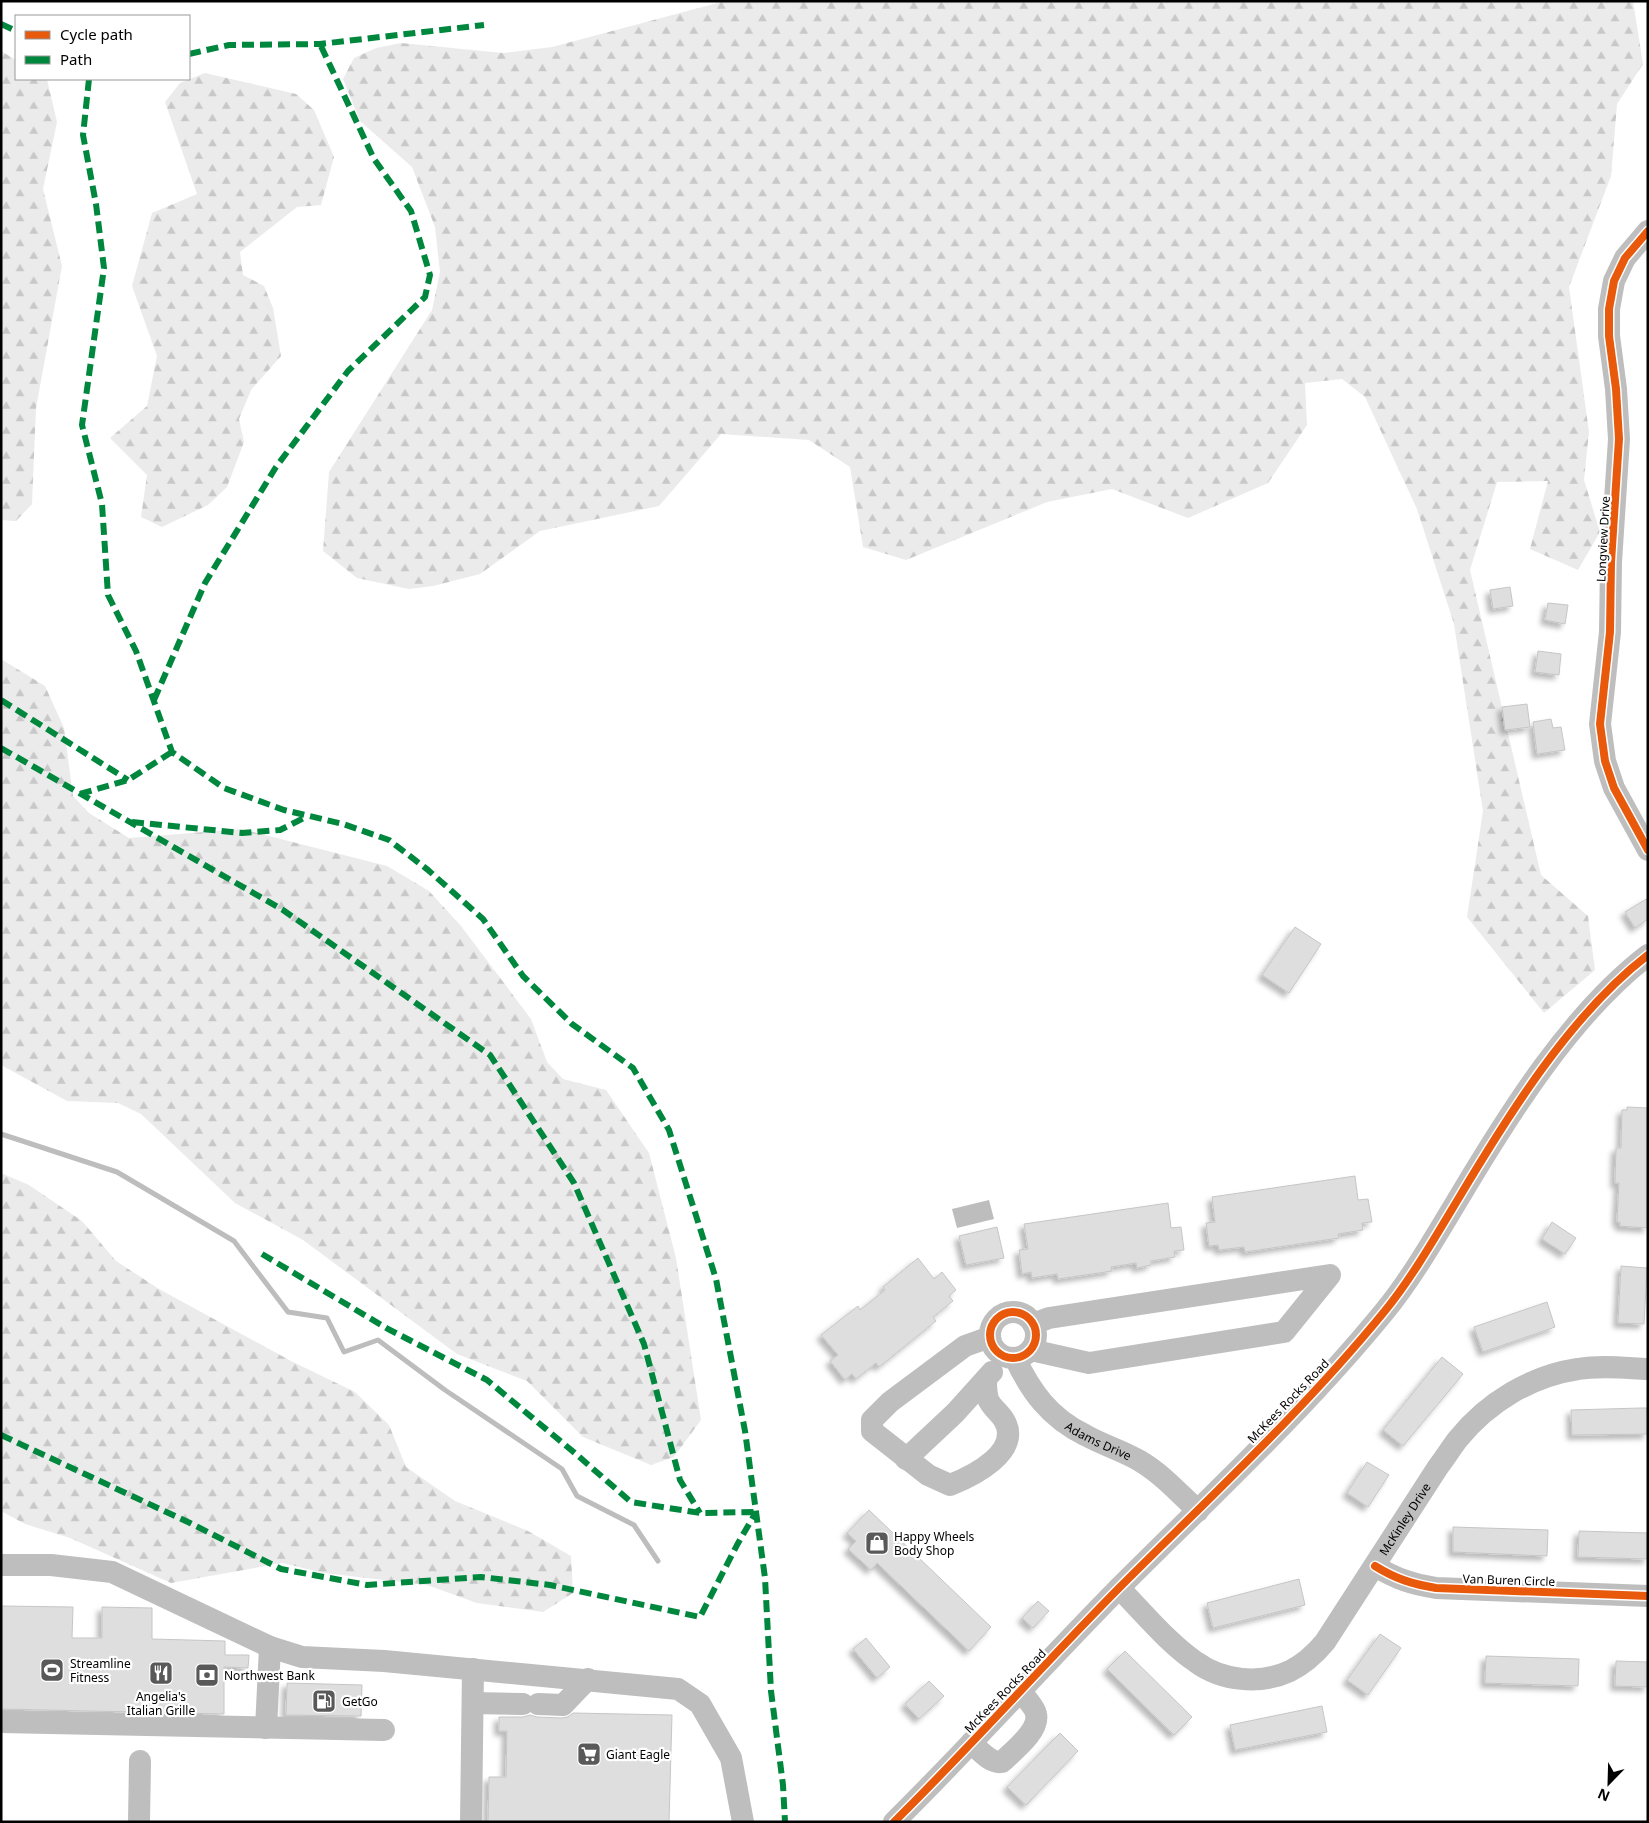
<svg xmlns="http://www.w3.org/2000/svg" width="1649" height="1823" font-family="'Noto Sans',sans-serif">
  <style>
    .forest { fill: url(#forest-firs) }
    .water { fill: #bdbdbd }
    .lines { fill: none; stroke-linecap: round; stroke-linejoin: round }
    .stream { stroke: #bdbdbd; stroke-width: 5 }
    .building { fill: #dedede; stroke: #c6c6c6; filter: url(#shadow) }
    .minor { stroke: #bebebe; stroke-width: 22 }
    .quiet { stroke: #00873e; stroke-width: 6; stroke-dasharray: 12 6; stroke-linecap: butt }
    .cycleway-casing { stroke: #fff; stroke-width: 11 }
    .cycleway { stroke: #e8590c; stroke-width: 8 }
    .labels { text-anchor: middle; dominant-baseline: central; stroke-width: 4.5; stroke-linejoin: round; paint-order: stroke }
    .street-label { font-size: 12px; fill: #000; stroke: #fff }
    .poi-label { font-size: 12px; fill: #000; stroke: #fff; text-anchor: start }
  </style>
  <defs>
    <pattern id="forest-firs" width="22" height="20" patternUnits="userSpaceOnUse" patternTransform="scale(1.25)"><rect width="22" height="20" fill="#ebebeb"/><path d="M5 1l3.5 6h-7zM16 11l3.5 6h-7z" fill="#c8c8c8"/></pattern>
    <filter id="shadow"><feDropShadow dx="-4.5" dy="4.5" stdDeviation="2.5" flood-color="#0004"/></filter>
  </defs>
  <rect width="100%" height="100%" fill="#fff"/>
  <!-- forest -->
  <path class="forest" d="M 725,1 L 1633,1 L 1643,64 L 1617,104 L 1611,176 L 1569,287 L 1589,432 L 1584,480 L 1600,532 L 1578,570 L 1530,549 L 1548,481 L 1497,482 L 1470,570 L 1541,875 L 1588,916 L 1595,970 L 1544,1013 L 1467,917 L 1483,811 L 1454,624 L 1417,509 L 1365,397 L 1342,379 L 1305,383 L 1307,425 L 1268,483 L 1188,518 L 1112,489 L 1047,502 L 906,560 L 863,547 L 850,467 L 809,440 L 721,434 L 659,506 L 540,531 L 480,574 L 433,586 L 409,589 L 357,578 L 323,551 L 329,472 L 432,310 L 440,272 L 435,227 L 412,167 L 360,121 L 343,79 L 354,58 L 376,48 L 401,43 L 503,53 L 552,47 Z
    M 1,51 L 16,60 L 16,79 L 47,79 L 57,122 L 43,189 L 62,266 L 36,408 L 32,504 L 16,521 L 1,520 Z
    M 205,73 L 296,94 L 314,110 L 334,157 L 321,205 L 297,207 L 240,252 L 243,275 L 264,286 L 273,308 L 281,356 L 251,390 L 239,419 L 244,442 L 227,487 L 208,505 L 162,527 L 141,517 L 147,475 L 110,438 L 147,406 L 157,356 L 132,286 L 152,213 L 197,194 L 165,102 L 180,83 Z
    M 1,659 L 45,686 L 64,728 L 73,796 L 89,813 L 129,838 L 241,829 L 387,866 L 429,891 L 461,926 L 531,1019 L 547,1062 L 563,1079 L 606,1090 L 649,1153 L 676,1258 L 701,1420 L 674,1457 L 651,1465 L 583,1437 L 527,1381 L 457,1354 L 303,1240 L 235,1203 L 141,1114 L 118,1103 L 67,1101 L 1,1065 Z
    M 1,1173 L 29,1185 L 82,1221 L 116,1261 L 159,1289 L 291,1361 L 355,1392 L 389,1425 L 406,1467 L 455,1501 L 528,1531 L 571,1556 L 573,1593 L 543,1612 L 477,1603 L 427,1585 L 324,1573 L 282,1563 L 171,1583 L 70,1538 L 25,1524 L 1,1511 Z"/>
  <!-- water -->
  <path class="water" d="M 989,1200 L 994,1219 L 957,1228 L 952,1209 Z"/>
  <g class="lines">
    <!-- stream -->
    <path class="stream" d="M 1,1134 L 117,1172 L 234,1241 L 288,1312 L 327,1318 L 344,1352 L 378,1340 L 445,1390 L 562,1469 L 577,1496 L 634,1525 L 658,1561"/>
  </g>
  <!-- building -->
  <path class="building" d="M 1510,587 L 1513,606 L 1493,609 L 1490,590 Z
    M 1548,603 L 1568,605 L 1565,624 L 1545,620 Z
    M 1538,651 L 1561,654 L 1559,675 L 1535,672 Z
    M 1527,704 L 1530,727 L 1505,730 L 1502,707 Z
    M 1551,719 L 1553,728 L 1561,727 L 1565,750 L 1537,754 L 1533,722 Z
    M 1648,898 L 1648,919 L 1635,928 L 1625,912 Z
    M 1295,927 L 1321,944 L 1289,993 L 1262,975 Z
    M 1627,1107 L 1648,1108 L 1648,1228 L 1620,1226 L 1620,1222 L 1617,1222 L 1619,1183 L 1615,1183 L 1616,1148 L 1621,1148 L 1622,1110 L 1627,1110 Z
    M 1355,1176 L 1358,1200 L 1368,1199 L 1372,1222 L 1362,1223 L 1363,1230 L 1338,1234 L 1339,1238 L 1245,1252 L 1244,1247 L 1219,1250 L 1218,1245 L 1209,1246 L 1206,1223 L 1215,1222 L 1212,1197 Z
    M 1168,1203 L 1171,1228 L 1181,1227 L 1184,1250 L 1174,1251 L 1175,1257 L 1151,1261 L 1151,1265 L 1137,1268 L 1136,1263 L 1111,1267 L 1112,1271 L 1058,1279 L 1057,1274 L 1032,1278 L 1031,1272 L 1022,1274 L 1019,1250 L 1028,1249 L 1024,1224 Z
    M 1552,1222 L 1576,1238 L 1565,1254 L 1542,1239 Z
    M 997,1227 L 1004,1258 L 966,1265 L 959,1236 Z
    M 918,1258 L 934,1279 L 942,1272 L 956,1290 L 949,1296 L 953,1301 L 933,1317 L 936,1321 L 879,1367 L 876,1363 L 856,1379 L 852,1374 L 845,1380 L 830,1361 L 838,1355 L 821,1335 L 858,1306 L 860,1310 L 885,1290 L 883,1287 Z
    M 1621,1266 L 1647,1268 L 1644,1324 L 1618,1323 Z
    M 1547,1302 L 1555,1327 L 1483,1352 L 1474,1327 Z
    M 1442,1357 L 1463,1374 L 1403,1446 L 1383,1430 Z
    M 1641,1408 L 1647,1408 L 1648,1434 L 1572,1435 L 1571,1410 Z
    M 1367,1462 L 1389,1475 L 1368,1507 L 1347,1493 Z
    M 869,1510 L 991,1627 L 969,1651 L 877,1563 L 871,1570 L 848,1549 L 856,1541 L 847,1533 Z
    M 1453,1527 L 1548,1530 L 1547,1556 L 1453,1552 Z
    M 1579,1531 L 1648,1533 L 1648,1559 L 1578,1557 Z
    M 1299,1579 L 1305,1605 L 1213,1628 L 1207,1603 Z
    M 1038,1601 L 1049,1611 L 1033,1628 L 1022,1618 Z
    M 1,1606 L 73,1607 L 72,1638 L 102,1638 L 102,1607 L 152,1608 L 152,1639 L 225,1641 L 225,1655 L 249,1655 L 248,1668 L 224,1667 L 224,1714 L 1,1709 Z
    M 1380,1634 L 1401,1648 L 1368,1695 L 1347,1680 Z
    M 866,1638 L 890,1667 L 877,1678 L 853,1649 Z
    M 1125,1651 L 1192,1717 L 1174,1735 L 1107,1669 Z
    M 1486,1656 L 1579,1659 L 1578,1686 L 1485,1683 Z
    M 1616,1661 L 1648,1662 L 1648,1687 L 1615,1686 Z
    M 929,1681 L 944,1696 L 919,1719 L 905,1704 Z
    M 287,1683 L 362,1685 L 361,1716 L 286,1715 Z
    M 1322,1706 L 1327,1732 L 1235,1750 L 1230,1725 Z
    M 573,1713 L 672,1715 L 669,1822 L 488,1822 L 489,1777 L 506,1777 L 507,1731 L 499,1731 L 499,1717 L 523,1717 L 530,1715 L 537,1717 L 562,1718 L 568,1717 Z
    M 1060,1733 L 1078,1751 L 1026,1805 L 1007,1787 Z"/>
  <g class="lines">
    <!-- minor -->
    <g class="minor">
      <path d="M 1648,231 L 1625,258 L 1614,281 L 1609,309 L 1609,336 L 1616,389 L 1619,439 L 1611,562 L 1610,632 L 1600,724 L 1605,761 L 1614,788 L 1648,850"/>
      <circle cx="1013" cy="1335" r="23"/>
      <path d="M 1031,1350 L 1089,1363 L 1284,1332 L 1330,1275 L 1049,1318 L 1033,1324"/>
      <path id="s1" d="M 1015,1358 C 1031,1392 1050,1418 1085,1435 C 1103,1445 1123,1451 1140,1461 C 1162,1474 1180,1494 1198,1511"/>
      <path d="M 986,1379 C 986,1385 986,1393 988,1399 C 991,1407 1000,1413 1004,1420 C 1023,1451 973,1476 950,1485 L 928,1475 L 872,1431 L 872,1420 L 890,1402 L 965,1346 L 990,1337"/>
      <path d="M 906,1459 L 955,1413 L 992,1372"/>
      <path d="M 1,1565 L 51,1565 L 112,1572 L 270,1647 L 302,1657 L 384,1661 L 678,1689 L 700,1704 L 731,1758 L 743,1822"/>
      <path d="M 1375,1566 C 1396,1579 1412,1584 1436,1588 L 1648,1596"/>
      <path id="s2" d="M 1119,1588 C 1143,1612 1168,1643 1196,1662 C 1222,1681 1260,1685 1290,1671 C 1304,1664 1315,1654 1325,1642 L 1438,1467 C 1445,1458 1451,1448 1458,1439 C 1488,1402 1531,1376 1578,1369 C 1601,1365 1625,1368 1648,1369"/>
      <path d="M 473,1703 L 523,1704"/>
      <path d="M 538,1704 L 563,1705 L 588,1679"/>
      <path d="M 1,1722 L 384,1730"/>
      <path d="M 266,1728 L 270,1647"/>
      <path d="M 971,1743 C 980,1750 990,1764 1002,1762 C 1013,1751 1040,1731 1036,1714 C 1035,1707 1025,1698 1021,1691"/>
      <path d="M 139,1822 L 140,1761"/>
      <path d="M 471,1822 L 473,1669"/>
      <path d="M 894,1822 C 971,1746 1043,1665 1119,1588 C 1209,1498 1303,1411 1384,1312 C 1412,1278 1437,1234 1460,1196 C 1509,1114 1571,1014 1648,955"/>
    </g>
    <!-- quiet -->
    <path class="quiet" d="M 1,24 L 16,31
      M 189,54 L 229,45 L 320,44 L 484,25
      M 89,79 L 83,135 L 96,204 L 104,268 L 82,425 L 102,504 L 108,595 L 136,651 L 172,752 L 224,788 L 284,810 L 343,824 L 389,840 L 428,870 L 483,919 L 523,976 L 572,1024 L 633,1068 L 669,1130 L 716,1279 L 745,1431 L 765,1578 L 771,1691 L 783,1785 L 785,1822
      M 1,700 L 128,780
      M 154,700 L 205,583 L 276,467 L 348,371 L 425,297 L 430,275 L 411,211 L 374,159 L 320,44
      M 1,748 L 283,910 L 490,1055 L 574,1183 L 644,1344 L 680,1480 L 700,1513
      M 80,794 L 128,780 L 172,752
      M 132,822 L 242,833 L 280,830 L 308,816
      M 262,1254 L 388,1329 L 487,1380 L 576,1454 L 631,1502 L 700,1513 L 756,1512
      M 1,1435 L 190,1523 L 281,1569 L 367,1585 L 481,1577 L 550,1585 L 700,1617 L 737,1545 L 756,1512"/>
    <!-- cycleway casing -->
    <g class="cycleway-casing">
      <path id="cycleway" d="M 1648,231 L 1625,258 L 1614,281 L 1609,309 L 1609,336 L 1616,389 L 1619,439 L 1611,562 L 1610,632 L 1600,724 L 1605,761 L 1614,788 L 1648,850
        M990 1335a23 23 0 1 1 46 0a23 23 0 1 1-46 0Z
        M 1375,1566 C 1396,1579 1412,1584 1436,1588 L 1648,1596
        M 894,1822 C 971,1746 1043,1665 1119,1588 C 1209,1498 1303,1411 1384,1312 C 1412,1278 1437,1234 1460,1196 C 1509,1114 1571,1014 1648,955"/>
    </g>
    <!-- cycleway -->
    <use href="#cycleway" class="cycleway"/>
  </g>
  <!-- icons -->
  <defs>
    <g id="shop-square" transform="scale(1.25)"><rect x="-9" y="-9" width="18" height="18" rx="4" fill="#595959" stroke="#fff"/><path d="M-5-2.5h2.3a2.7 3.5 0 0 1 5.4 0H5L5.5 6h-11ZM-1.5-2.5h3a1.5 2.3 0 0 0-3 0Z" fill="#fff"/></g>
    <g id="stadium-square" transform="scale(1.25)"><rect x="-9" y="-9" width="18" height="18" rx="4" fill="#595959" stroke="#fff"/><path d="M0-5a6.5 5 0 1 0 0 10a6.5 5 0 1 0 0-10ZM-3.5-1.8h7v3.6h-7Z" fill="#fff"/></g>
    <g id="restaurant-square" transform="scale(1.25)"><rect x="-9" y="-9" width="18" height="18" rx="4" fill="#595959" stroke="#fff"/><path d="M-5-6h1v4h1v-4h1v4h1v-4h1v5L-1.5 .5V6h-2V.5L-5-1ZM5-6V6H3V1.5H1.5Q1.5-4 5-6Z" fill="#fff"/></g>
    <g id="bank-square" transform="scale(1.25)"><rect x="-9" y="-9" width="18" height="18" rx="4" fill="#595959" stroke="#fff"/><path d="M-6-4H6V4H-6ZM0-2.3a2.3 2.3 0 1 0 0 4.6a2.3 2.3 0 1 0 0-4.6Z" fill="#fff"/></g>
    <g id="fuel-square" transform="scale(1.25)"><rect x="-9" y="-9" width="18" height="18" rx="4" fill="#595959" stroke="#fff"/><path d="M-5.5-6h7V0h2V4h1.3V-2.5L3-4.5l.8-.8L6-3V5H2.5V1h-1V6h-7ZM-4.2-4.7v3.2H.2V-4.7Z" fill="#fff"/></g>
    <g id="supermarket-square" transform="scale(1.25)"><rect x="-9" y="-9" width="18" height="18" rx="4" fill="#595959" stroke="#fff"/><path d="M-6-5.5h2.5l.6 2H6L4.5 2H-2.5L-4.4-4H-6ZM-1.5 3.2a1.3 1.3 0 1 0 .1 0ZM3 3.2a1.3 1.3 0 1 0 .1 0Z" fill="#fff"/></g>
  </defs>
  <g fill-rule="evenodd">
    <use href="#shop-square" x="877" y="1543"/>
    <use href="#stadium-square" x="52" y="1670"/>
    <use href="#restaurant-square" x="161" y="1673"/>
    <use href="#bank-square" x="207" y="1675"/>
    <use href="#fuel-square" x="324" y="1701"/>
    <use href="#supermarket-square" x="589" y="1754"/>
  </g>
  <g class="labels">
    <!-- street labels -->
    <g class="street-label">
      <text transform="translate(1603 539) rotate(-87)">Longview Drive</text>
      <text transform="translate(1288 1401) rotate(-46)">McKees Rocks Road</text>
      <text stroke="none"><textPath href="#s1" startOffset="121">Adams Drive</textPath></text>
      <text stroke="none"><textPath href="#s2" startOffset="398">McKinley Drive</textPath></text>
      <text transform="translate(1509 1580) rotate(2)">Van Buren Circle</text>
      <text transform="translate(1005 1691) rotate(-46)">McKees Rocks Road</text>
    </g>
    <!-- poi labels -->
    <g class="poi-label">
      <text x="894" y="1536">Happy Wheels<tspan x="894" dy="14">Body Shop</tspan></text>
      <text x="70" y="1663">Streamline<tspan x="70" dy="14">Fitness</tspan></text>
      <text x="224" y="1675">Northwest Bank</text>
      <text x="161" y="1696" text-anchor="middle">Angelia's<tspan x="161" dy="14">Italian Grille</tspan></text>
      <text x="342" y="1701">GetGo</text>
      <text x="606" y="1754">Giant Eagle</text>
    </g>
  </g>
  <!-- border -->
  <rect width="1649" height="1823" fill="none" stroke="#000000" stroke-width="5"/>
  <!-- legend -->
  <rect x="15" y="15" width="175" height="65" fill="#ffffff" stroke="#999999"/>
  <rect x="25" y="31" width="25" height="8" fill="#e8590c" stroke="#999999"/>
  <text x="60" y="40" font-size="15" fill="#000000">Cycle path</text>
  <rect x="25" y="56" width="25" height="8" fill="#00873e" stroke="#999999"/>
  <text x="60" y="65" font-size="15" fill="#000000">Path</text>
  <!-- north arrow -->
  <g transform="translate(1609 1783) rotate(203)" stroke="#ffffff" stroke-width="4" paint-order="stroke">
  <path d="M0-4L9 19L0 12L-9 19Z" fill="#000000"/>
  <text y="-8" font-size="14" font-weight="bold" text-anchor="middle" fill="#000000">N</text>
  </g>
</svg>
